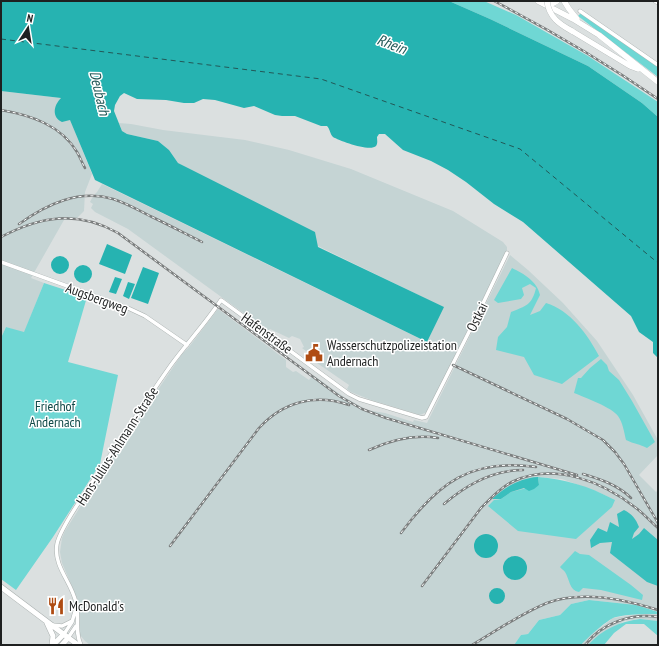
<svg xmlns="http://www.w3.org/2000/svg" width="659" height="646" font-family="'PT Sans Narrow',sans-serif">
  <style>
    .built { fill: #c5d4d4; fill-rule: evenodd }
    .green { fill: #6fd7d4 }
    .forest { fill: #39bfbd }
    .water { fill: #26b3b1 }
    .lines { fill: none; stroke-linecap: round; stroke-linejoin: round }
    .ferry { stroke: #225857; stroke-width: 1; stroke-dasharray: 5 4; stroke-linecap: butt }
    .street-casing { stroke: #aab0af; stroke-width: 4.5 }
    .secondary-casing { stroke: #aab0af; stroke-width: 6 }
    .primary-casing { stroke: #aab0af; stroke-width: 6 }
    .street { stroke: #fff; stroke-width: 3.5 }
    .secondary { stroke: #fff; stroke-width: 5 }
    .primary { stroke: #fff; stroke-width: 5.5 }
    .rail-casing { stroke: #7b7e7e; stroke-width: 2.5 }
    .rail { stroke: #fff; stroke-width: 1; stroke-dasharray: 3; stroke-linecap: butt }
    .primary-bridge-casing { stroke: #aab0af; stroke-width: 6; stroke-linecap: butt }
    .primary-bridge { stroke: #fff; stroke-width: 5.5 }
    .labels { text-anchor: middle; dominant-baseline: central; stroke-width: 3; stroke-linejoin: round; paint-order: stroke }
    .street-label { font-size: 14px; fill: #1e2020; stroke: #fff }
    .poi-label { font-size: 14px; fill: #1e2020; stroke: #fff; text-anchor: start }
    .park-label { font-size: 14px; fill: #114a49; stroke: #fff }
    .water-label { font-size: 15px; font-style: italic; fill: #225857; stroke: #fff }
  </style>
  <rect width="100%" height="100%" fill="#dbe0e0"/>
  <!-- built -->
  <path class="built" d="M 1,91 L 61,98 L 55,110 L 56,116 L 70,119 L 92,174 L 85,192 L 84,211 L 75,220 L 64,220 L 31,278 L 44,283 L 24,333 L 6,327 L 1,338 Z
    M 119,123 L 131,124 L 163,130 L 245,140 L 289,150 L 351,169 L 453,211 L 503,242 L 507,247 L 507,250 L 427,412 L 420,415 L 371,400 L 351,392 L 347,389 L 349,385 L 317,363 L 318,360 L 302,348 L 304,347 L 300,339 L 292,336 L 289,338 L 270,329 L 268,331 L 128,229 L 95,212 L 91,208 L 93,204 L 90,202 L 92,198 L 94,197 L 95,194 L 97,192 L 102,184 L 427,342 L 443,307 L 318,246 L 178,163 L 169,150 L 158,141 L 127,134 L 122,131 Z
    M 510,255 L 528,270 L 563,303 L 597,341 L 633,395 L 658,440 L 658,455 L 639,475 L 656,492 L 658,490 L 658,612 L 636,605 L 589,600 L 571,604 L 560,615 L 539,620 L 528,634 L 521,635 L 514,645 L 90,645 L 85,641 L 80,635 L 79,603 L 62,563 L 60,552 L 62,538 L 65,531 L 99,477 L 182,354 L 189,347 L 218,309 L 286,360 L 286,367 L 293,372 L 296,371 L 309,380 L 313,375 L 344,397 L 367,410 L 385,413 L 413,422 L 414,420 L 427,423 ZM 538,477 L 562,479 L 598,492 L 613,499 L 494,500 L 534,489 ZM 484,534 L 498,544 L 498,549 L 495,554 L 475,542 L 477,538 Z
    M 640,614 L 658,614 L 658,621 L 640,619 L 624,621 L 588,645 L 581,645 L 586,639 L 613,618 Z"/>
  <!-- green -->
  <path class="green" d="M 449,1 L 484,1 L 516,15 L 588,56 L 658,102 L 658,117 L 642,103 L 588,66 L 490,19 Z
    M 581,13 L 658,66 L 658,77 L 578,16 Z
    M 512,268 C 524,274 537,281 540,295 L 530,315 L 540,311 L 546,303 C 570,310 588,335 599,356 L 562,384 L 534,375 L 524,357 L 496,350 L 498,337 L 507,327 L 511,312 C 526,306 532,305 536,288 L 530,284 L 522,288 L 524,295 L 521,299 L 498,303 L 494,300 Z
    M 44,283 L 87,297 L 68,362 L 118,375 L 100,464 L 53,537 L 16,590 L 1,579 L 1,338 L 6,327 L 24,332 Z
    M 601,359 L 607,365 L 609,371 L 619,380 L 632,401 L 655,442 L 647,448 C 640,444 634,444 626,440 C 624,432 623,423 618,416 C 613,408 584,397 574,393 L 578,378 L 581,378 L 590,368 Z
    M 538,477 C 565,479 588,486 613,499 L 615,500 L 612,507 L 576,539 L 518,531 L 488,506 L 494,500 L 501,499 L 511,492 L 539,485 Z
    M 575,551 L 580,554 L 589,555 L 631,585 L 643,595 L 642,600 L 601,590 L 583,588 L 579,592 C 569,590 570,580 565,572 C 564,570 561,569 560,567 Z
    M 589,600 L 636,605 L 658,612 L 658,614 C 647,614 623,614 613,618 C 605,622 587,638 581,645 L 514,645 L 521,635 L 528,634 L 539,620 L 560,615 L 571,604 Z
    M 640,619 L 658,621 L 658,636 L 644,624 L 626,624 L 614,633 L 604,645 L 588,645 C 603,629 619,622 640,619 Z"/>
  <!-- forest -->
  <path class="forest" d="M 538,477 L 539,485 L 534,489 L 529,491 L 524,488 L 511,492 L 501,499 L 492,499 C 505,487 520,478 538,477 Z
    M 624,510 C 632,514 636,519 639,527 L 634,533 L 632,539 L 639,534 L 644,528 L 658,540 L 658,586 L 647,582 L 610,553 L 612,542 L 600,543 L 591,548 L 590,540 L 598,528 L 607,532 L 610,522 L 619,527 L 617,514 Z"/>
  <!-- water -->
  <path class="water" d="M 1,1 L 449,1 L 490,19 L 588,66 L 642,103 L 658,117 L 658,358 L 653,353 L 653,342 L 639,332 L 631,316 L 523,222 L 494,204 L 466,182 L 448,170 L 431,161 L 403,150 L 385,134 L 379,134 L 377,137 C 377,140 378,143 376,146 C 370,152 340,141 333,137 C 330,134 330,129 327,126 L 321,126 L 295,116 L 282,116 L 275,115 L 254,106 L 244,108 L 215,100 L 203,99 L 194,103 L 184,103 L 166,100 L 137,99 L 124,93 L 120,96 L 115,105 L 114,111 L 122,131 L 127,134 L 158,141 L 169,150 L 178,163 L 315,232 L 318,247 L 444,307 L 427,342 L 95,180 L 70,120 L 62,122 C 51,117 54,105 61,98 L 1,91 Z
    M 107,244 L 132,255 L 125,274 L 99,264 Z
    M51 265a9 9 0 1 1 18 0a9 9 0 1 1-18 0Z
    M74 274a9 9 0 1 1 18 0a9 9 0 1 1-18 0Z
    M 143,267 L 159,273 L 148,304 L 131,298 Z
    M 115,277 L 122,279 L 116,294 L 109,292 Z
    M 128,282 L 135,284 L 129,299 L 123,296 Z
    M474 546a12 12 0 1 1 24 0a12 12 0 1 1-24 0Z
    M503 568a12 12 0 1 1 24 0a12 12 0 1 1-24 0Z
    M489 596a8 8 0 1 1 16 0a8 8 0 1 1-16 0Z"/>
  <g class="lines">
    <!-- ferry -->
    <path class="ferry" d="M 1,39 L 321,79 L 520,149 L 658,263"/>
    <!-- street casing -->
    <g class="street-casing">
      <path id="street" d="M 655,1 L 658,3
        M 580,11 L 658,65
        M 1,262 L 128,308 L 145,316 L 187,345
        M 52,625 L 62,626 L 72,621
        M 64,634 L 72,622 L 76,608
        M 68,638 L 76,626
        M 81,645 C 74,630 80,619 76,603 C 72,582 53,567 57,544 C 60,528 84,495 93,481 C 119,442 144,403 171,365 C 187,343 206,323 221,300 L 349,394 L 359,399 L 422,418 L 426,417 L 428,413 L 476,318 L 507,253"/>
    </g>
    <!-- secondary casing -->
    <g class="secondary-casing">
      <path id="secondary" d="M 1,587 L 78,645
        M 47,623 L 53,636 L 52,645
        M 53,645 L 64,634
        M 62,645 L 68,638"/>
    </g>
    <!-- primary casing -->
    <g class="primary-casing">
      <path id="primary" d="M 538,1 L 573,19 L 599,35 L 658,82
        M 564,1 L 569,9 L 577,19
        M 548,6 L 557,1
        M 572,31 L 630,66 L 638,69"/>
    </g>
    <!-- street -->
    <use href="#street" class="street"/>
    <!-- secondary -->
    <use href="#secondary" class="secondary"/>
    <!-- primary -->
    <use href="#primary" class="primary"/>
    <!-- rail casing -->
    <g class="rail-casing">
      <path id="rail" d="M 494,1 C 550,30 606,63 658,99
        M 1,110 C 30,115 61,125 77,152 C 80,157 82,163 85,168
        M 19,224 C 47,204 79,189 113,199 C 126,203 138,210 150,216 C 167,224 184,233 202,242
        M 1,237 C 41,216 77,210 118,233 L 339,396 L 362,409 L 386,418 L 577,475
        M 453,365 L 567,419 L 603,440 L 615,452 L 624,464 L 658,523
        M 369,450 C 391,440 414,434 438,438
        M 583,474 C 600,479 618,485 631,498
        M 444,504 C 466,485 493,470 523,470
        M 401,533 C 438,483 471,458 536,467
        M 170,546 L 259,428 C 283,402 315,393 349,405
        M 422,586 L 481,508 C 491,498 501,487 514,481 C 555,462 603,482 636,508 C 644,514 651,522 658,528
        M 472,645 C 496,631 520,614 547,603 C 582,590 624,599 658,610
        M 585,645 C 602,623 631,613 658,617"/>
    </g>
    <!-- rail -->
    <use href="#rail" class="rail"/>
    <!-- primary-bridge casing -->
    <g class="primary-bridge-casing">
      <path id="primary-bridge" d="M 547,1 C 549,17 559,24 572,31"/>
    </g>
    <!-- primary-bridge -->
    <use href="#primary-bridge" class="primary-bridge"/>
  </g>
  <!-- icons -->
  <defs>
    <g id="civic-bare" transform="scale(1.38)"><path d="M-.6-6.5H3V-4.5H.6V-3L4-1V1h2V6H-6V1h2V-1L-.6-3ZM-1.2 2.5V6h2.4V2.5Z" fill="#af4c13" stroke="#fff" stroke-width="2.5" paint-order="stroke"/></g>
    <g id="restaurant-bare" transform="scale(1.38)"><path d="M-5-6h1v4h1v-4h1v4h1v-4h1v5L-1.5 .5V6h-2V.5L-5-1ZM5-6V6H3V1.5H1.5Q1.5-4 5-6Z" fill="#af4c13" stroke="#fff" stroke-width="2.5" paint-order="stroke"/></g>
  </defs>
  <g fill-rule="evenodd">
    <use href="#civic-bare" x="314" y="353"/>
    <use href="#restaurant-bare" x="56" y="606"/>
  </g>
  <g class="labels">
    <!-- street labels -->
    <g class="street-label">
      <text transform="translate(97 298) rotate(20)">Augsbergweg</text>
      <text transform="translate(477 317) rotate(-64)">Ostkai</text>
      <text transform="translate(267 333) rotate(36)">Hafenstraße</text>
      <text transform="translate(117 446) rotate(-57)">Hans-Julius-Ahlmann-Straße</text>
    </g>
    <!-- poi labels -->
    <g class="poi-label">
      <text x="327" y="345">Wasserschutzpolizeistation<tspan x="327" dy="16">Andernach</tspan></text>
      <text x="69" y="606">McDonald's</text>
    </g>
    <!-- park labels -->
    <g class="park-label">
      <text x="55" y="406">Friedhof<tspan x="55" dy="16">Andernach</tspan></text>
    </g>
    <!-- water labels -->
    <g class="water-label">
      <text transform="translate(392 44) rotate(21)">Rhein</text>
      <text transform="translate(100 93) rotate(77)">Deubach</text>
    </g>
  </g>
  <!-- border -->
  <rect width="659" height="646" fill="none" stroke="#1e2020" stroke-width="4"/>
  <!-- north arrow -->
  <g transform="translate(28 28) rotate(12)" stroke="#ffffff" stroke-width="3" paint-order="stroke">
  <path d="M0-3L7 15L0 10L-7 15Z" fill="#1e2020"/>
  <text y="-6" font-size="11" font-weight="bold" text-anchor="middle" fill="#1e2020">N</text>
  </g>
</svg>
